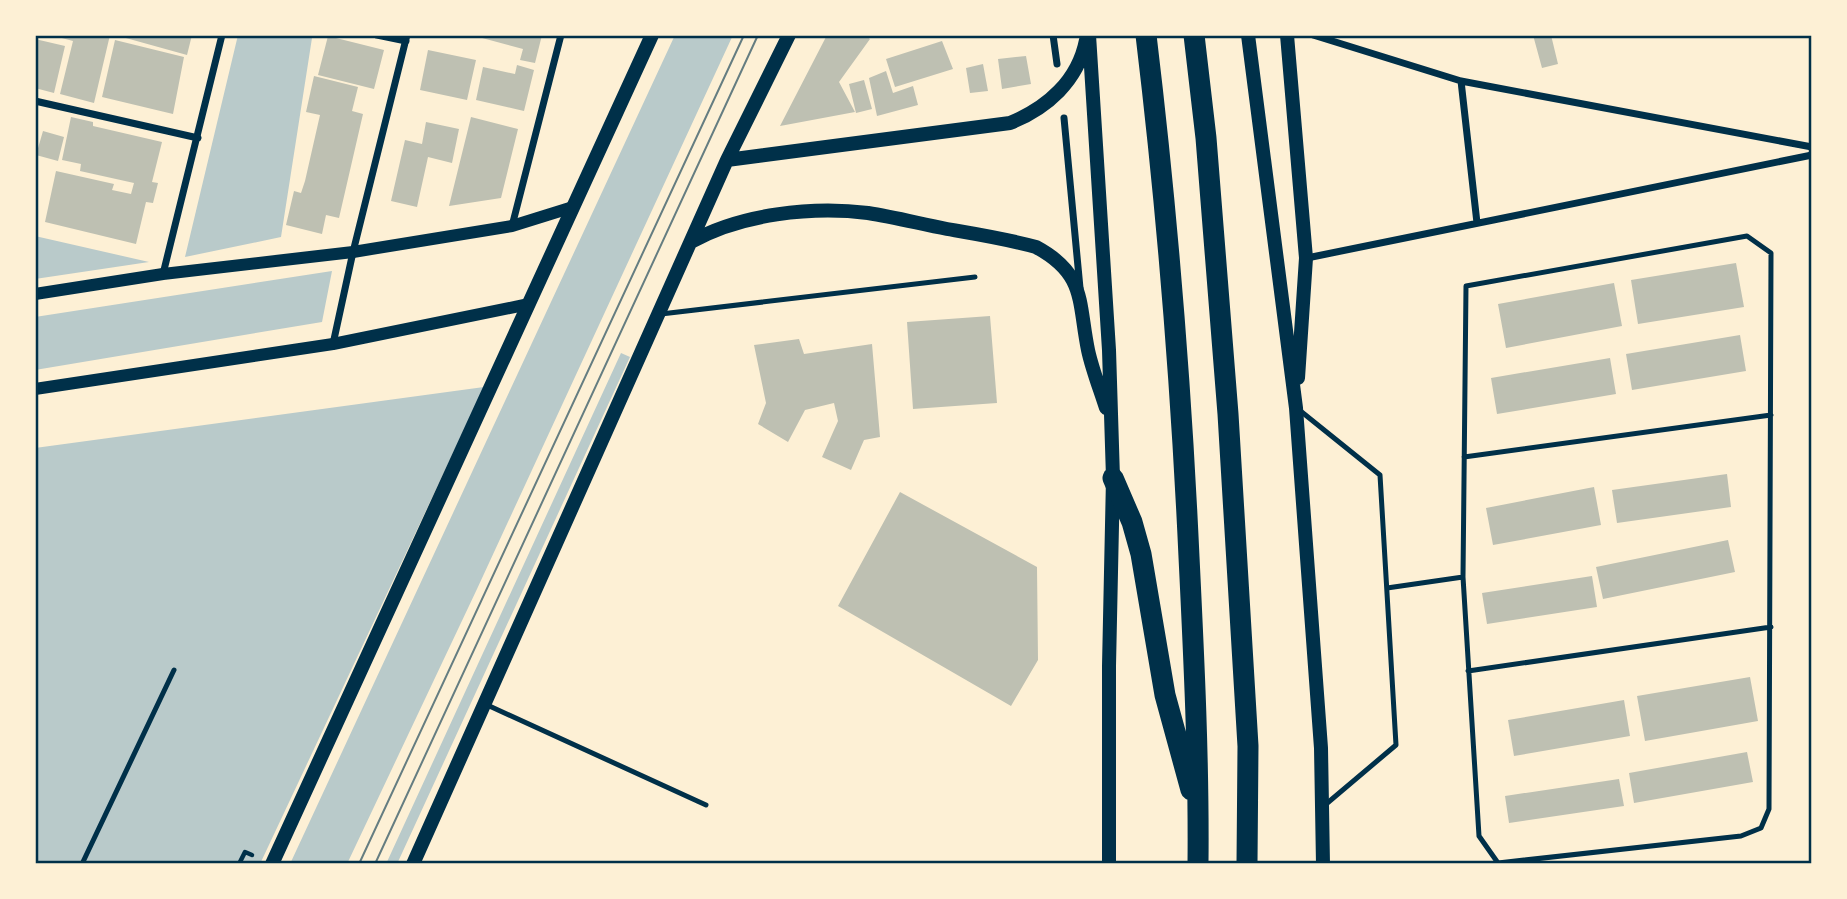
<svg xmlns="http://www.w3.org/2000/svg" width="1847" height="899" font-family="Roboto,sans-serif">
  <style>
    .green { fill: #b9caca }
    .building { fill: #bec0b2 }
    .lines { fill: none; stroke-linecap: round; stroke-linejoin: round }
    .path { stroke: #003049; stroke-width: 4.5 }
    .service { stroke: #003049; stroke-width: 5 }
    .minor { stroke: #003049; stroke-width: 7 }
    .tertiary { stroke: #003049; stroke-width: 12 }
    .secondary { stroke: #003049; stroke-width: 14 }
    .motorway { stroke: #003049; stroke-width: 21 }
    .tram { stroke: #657d81; stroke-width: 2 }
    .neatline { fill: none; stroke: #003049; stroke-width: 2.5 }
  </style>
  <rect width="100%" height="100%" fill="#fdf0d5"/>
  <!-- green -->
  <path class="green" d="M 238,35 L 301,35 L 312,38 L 281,237 L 185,257 Z
    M 675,35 L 733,35 L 477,589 L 347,864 L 290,864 Z
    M 35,236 L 149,262 L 35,279 Z
    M 332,271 L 322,322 L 35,370 L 35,317 Z
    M 621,353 L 630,357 L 397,864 L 386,864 Z
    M 484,387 L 260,864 L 35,864 L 35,448 Z"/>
  <!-- building -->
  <path class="building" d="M 59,35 L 110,35 L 94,103 L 60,94 L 73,41 L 58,37 Z
    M 115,35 L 192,35 L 187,55 Z
    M 471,35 L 542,35 L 535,63 L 520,60 L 523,49 Z
    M 827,35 L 865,35 L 870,39 L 839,82 L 855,112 L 780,126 Z
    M 1533,35 L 1551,35 L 1558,64 L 1542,68 Z
    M 328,36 L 384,50 L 374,89 L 318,75 Z
    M 35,39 L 65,46 L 54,93 L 35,88 Z
    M 115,40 L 184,57 L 173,114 L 102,97 Z
    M 942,41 L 953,69 L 895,87 L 886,59 Z
    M 428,50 L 476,60 L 467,100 L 420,90 Z
    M 1026,56 L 1031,84 L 1002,89 L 998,59 Z
    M 983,64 L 988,91 L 970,93 L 966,68 Z
    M 517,65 L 534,70 L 524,111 L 476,100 L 483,67 L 515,74 Z
    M 886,71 L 893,93 L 913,86 L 918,105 L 877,116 L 869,78 Z
    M 314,76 L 358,87 L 352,111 L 363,114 L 339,218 L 326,215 L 322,234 L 286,225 L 294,191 L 301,193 L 305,181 L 320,115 L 306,112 Z
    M 864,80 L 872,109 L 856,113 L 849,84 Z
    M 71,117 L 93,122 L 93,126 L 162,142 L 152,182 L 158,183 L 153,203 L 146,202 L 136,244 L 45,222 L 56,171 L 114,184 L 112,190 L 131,194 L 134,183 L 80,171 L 81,164 L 62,160 Z
    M 471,117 L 518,129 L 501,198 L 449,206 Z
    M 426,122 L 459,129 L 452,163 L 428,157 L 417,207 L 391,201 L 405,140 L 422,144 Z
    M 43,131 L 64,137 L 58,161 L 36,155 Z
    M 1736,263 L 1744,307 L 1638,324 L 1631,280 Z
    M 1614,283 L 1622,326 L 1506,348 L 1498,304 Z
    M 990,316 L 997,403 L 913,409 L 907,322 Z
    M 1740,335 L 1746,371 L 1632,390 L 1626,354 Z
    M 799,339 L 804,354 L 872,344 L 880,437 L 864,440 L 851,470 L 822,457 L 838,421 L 834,403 L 805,410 L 788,442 L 758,424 L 766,403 L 754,345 Z
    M 1610,358 L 1616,394 L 1497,414 L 1491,378 Z
    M 1727,474 L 1731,507 L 1617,523 L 1612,490 Z
    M 1594,487 L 1601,525 L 1493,545 L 1486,508 Z
    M 900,492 L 1037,567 L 1038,660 L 1011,706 L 838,606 Z
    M 1728,540 L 1735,572 L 1603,599 L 1596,567 Z
    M 1592,576 L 1597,607 L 1487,624 L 1482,593 Z
    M 1750,677 L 1758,721 L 1645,741 L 1637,696 Z
    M 1624,700 L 1630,736 L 1514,756 L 1508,720 Z
    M 1747,752 L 1753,782 L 1634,803 L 1629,773 Z
    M 1619,779 L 1624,806 L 1509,823 L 1505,796 Z"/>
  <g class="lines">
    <!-- path -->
    <path class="path" d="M 239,864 L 245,852 L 252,855"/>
    <!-- service -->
    <path class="service" d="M 1747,236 L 1771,253 L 1769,809 L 1761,828 L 1741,836 L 1498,863 L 1479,836 L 1463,577 L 1466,286 Z
      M 661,314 L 975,277
      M 1298,409 L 1380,475 L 1396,745 L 1325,805
      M 1464,457 L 1771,415
      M 1387,588 L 1463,577
      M 1468,671 L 1771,627
      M 485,704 L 706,805
      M 82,864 L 174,670"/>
    <!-- minor -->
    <path class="minor" d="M 377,35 L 406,41
      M 1053,35 L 1057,64
      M 1313,35 L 1461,81 L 1812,147
      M 1461,81 L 1477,223
      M 35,101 L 198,138
      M 1064,118 L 1080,288
      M 512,226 L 561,35
      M 1307,258 L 1812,155
      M 163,274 L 222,35
      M 333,344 L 353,252 L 407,35"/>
    <!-- tertiary -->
    <path class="tertiary" d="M 35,294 L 163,274 L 353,252 L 512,226 L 573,207
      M 35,389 L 333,344 L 529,304"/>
    <!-- secondary -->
    <path class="secondary" d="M 1089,35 L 1109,350 L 1113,478 L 1109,666 L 1109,864
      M 1248,35 L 1296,408 L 1321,748 L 1323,864
      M 1287,35 L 1306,258 L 1298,378
      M 727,160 L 1010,123 C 1047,108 1078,81 1086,40
      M 691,242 C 740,214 812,206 868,213 C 894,217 921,224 947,229 C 976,234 1007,239 1036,247 C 1086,274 1078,301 1088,350 C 1092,369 1100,389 1106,408
      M 272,864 L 652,35
      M 413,864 L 727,160 L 789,35"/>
    <!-- motorway -->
    <path class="motorway" d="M 1146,35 C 1167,209 1181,382 1189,557 C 1194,659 1199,762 1198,864
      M 1194,35 L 1206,138 L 1228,414 L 1248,746 L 1247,864
      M 1113,478 L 1132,522 L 1141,554 L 1165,695 L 1191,790"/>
    <!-- tram -->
    <path class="tram" d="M 359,864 L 744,35
      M 375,864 L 758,35"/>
  </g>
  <!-- border -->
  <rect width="1847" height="899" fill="none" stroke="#fdf0d5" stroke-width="74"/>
  <rect x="37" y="37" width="1773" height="825" class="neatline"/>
</svg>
